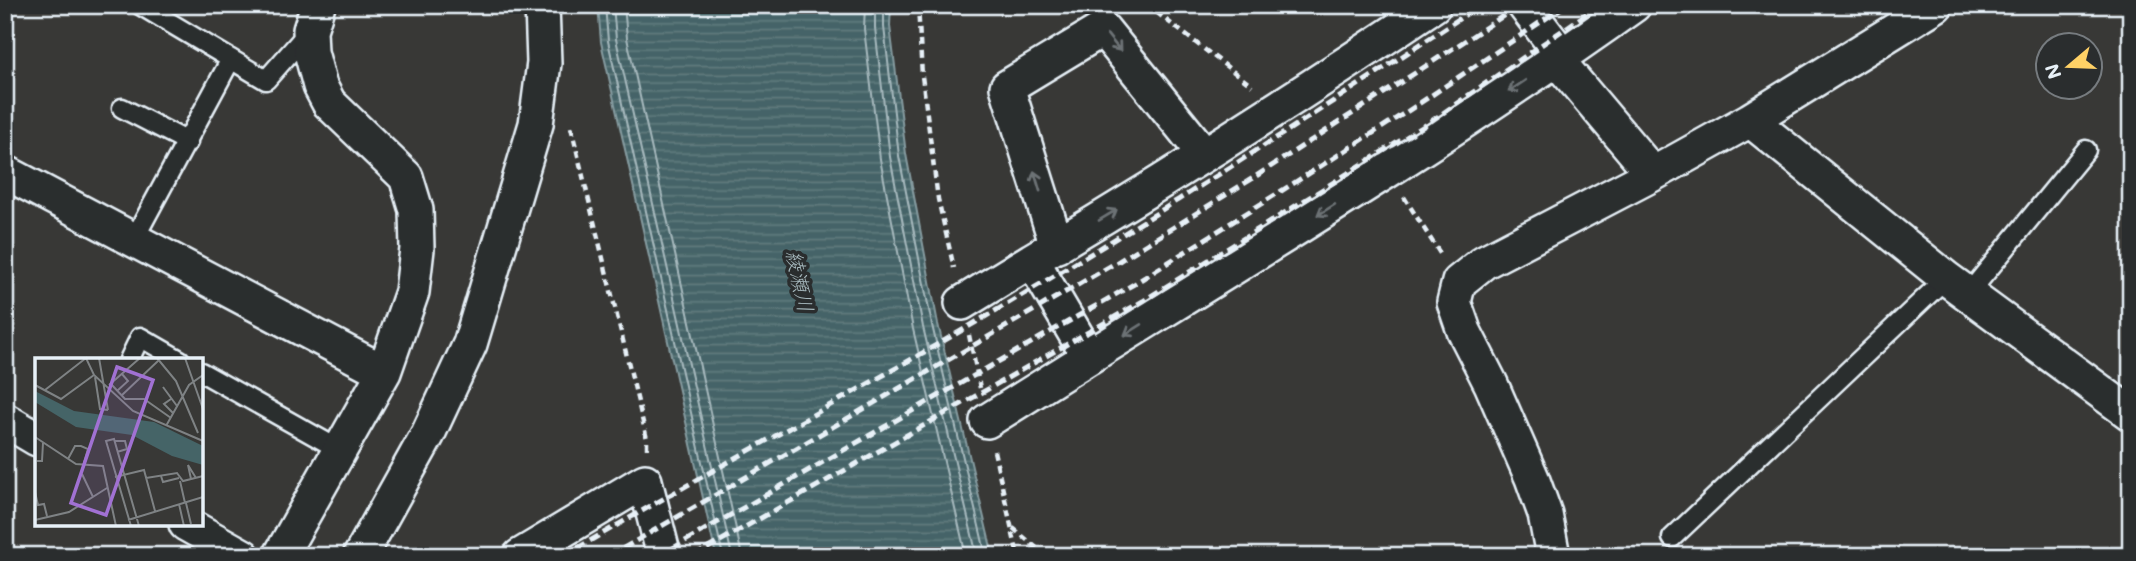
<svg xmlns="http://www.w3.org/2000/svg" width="2136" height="561" font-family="Mali,'Klee One',sans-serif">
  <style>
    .water { fill: url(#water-rules); stroke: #869ca1; stroke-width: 2 }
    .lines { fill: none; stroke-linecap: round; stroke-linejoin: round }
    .shore { stroke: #a7b9be; stroke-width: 2 }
    .lane-casing { stroke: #e8f1f8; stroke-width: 23 }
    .street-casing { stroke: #e8f1f8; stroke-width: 38 }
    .path { stroke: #e8f1f8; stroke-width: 4.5; stroke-dasharray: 7 5; stroke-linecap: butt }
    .lane { stroke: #2a2d2e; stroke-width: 18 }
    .street { stroke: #2a2d2e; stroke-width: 33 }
    .rail { stroke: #e8f1f8; stroke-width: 5; stroke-dasharray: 10 5; stroke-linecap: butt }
    .oneway { stroke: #6c7275 }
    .labels { text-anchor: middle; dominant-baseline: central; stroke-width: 7; stroke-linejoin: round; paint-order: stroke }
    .water-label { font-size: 21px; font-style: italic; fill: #a7b9be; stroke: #2a2d2e }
    .inset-road { fill: none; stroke: #7e8284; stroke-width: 2 }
    .view { fill: #a171d3; fill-opacity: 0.15; stroke: #a171d3; stroke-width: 3.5 }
    .inset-edge { fill: none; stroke: #e8f1f8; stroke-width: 3.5 }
  </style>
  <defs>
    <pattern id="water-rules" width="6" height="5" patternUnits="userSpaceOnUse" patternTransform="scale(1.75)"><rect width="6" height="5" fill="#456467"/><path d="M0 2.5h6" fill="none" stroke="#607b7e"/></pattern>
  </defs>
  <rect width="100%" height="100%" fill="#383836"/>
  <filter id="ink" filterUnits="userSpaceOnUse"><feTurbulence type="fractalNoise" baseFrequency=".0143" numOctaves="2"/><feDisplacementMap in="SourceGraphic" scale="14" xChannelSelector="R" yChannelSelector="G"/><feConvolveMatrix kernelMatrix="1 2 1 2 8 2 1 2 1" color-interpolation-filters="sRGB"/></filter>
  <g filter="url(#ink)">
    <!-- water -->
    <path class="water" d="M 598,5 L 891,5 L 890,26 L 906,154 L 938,324 L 993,556 L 716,556 L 601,42 Z"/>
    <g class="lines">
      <!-- shore -->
      <path class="shore" d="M 605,5 L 608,41 L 723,556
        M 613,5 L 616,39 L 732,556
        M 624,5 L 627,38 L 742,556
        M 865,5 L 864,29 L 880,159 L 913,329 L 966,556
        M 875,5 L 875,28 L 890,157 L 923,327 L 977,556
        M 884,5 L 884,27 L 899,156 L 932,325 L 986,556"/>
      <!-- lane casing -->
      <g class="lane-casing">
        <path id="lane" d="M 140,5 L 266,80 L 310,30
          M 122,108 L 188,142
          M 134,239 L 231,59
          M 1969,293 L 2086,150
          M 129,360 L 140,337 L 180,360
          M 201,372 L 340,450
          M 1672,538 L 1946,278"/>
      </g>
      <!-- street casing -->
      <g class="street-casing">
        <path id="street" d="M 1434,5 C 1302,94 1169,179 1032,260 L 1089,357 C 1273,243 1458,131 1634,5
          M 1524,5 L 1563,56
          M 1557,60 L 1653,174
          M 1750,120 L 1946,278 L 2131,414
          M 5,172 L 384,372
          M 1057,246 L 1007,87 L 1103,29 L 1204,154
          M 962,303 L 1032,260
          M 5,420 L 37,439
          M 987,421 L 1089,357
          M 186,524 L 243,556
          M 280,556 L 384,372 L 412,292 L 417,249 L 416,210 L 406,177 L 329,103 L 320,86 L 311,52 L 310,30 L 318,5
          M 360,556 L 428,434 L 470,344 L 536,124 L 544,63 L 542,5
          M 520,556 L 645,481 L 664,556
          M 1553,556 L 1545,514 L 1532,478 L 1491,384 L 1464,331 L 1454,302 L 1459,282 L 1484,262 L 1653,174 L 1750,120 L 1936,5"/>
      </g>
      <!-- path -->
      <path class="path" d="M 918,5 L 922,76 L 938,199 L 954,268
        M 1147,5 L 1252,86
        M 571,127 L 647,439 L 647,449
        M 1404,197 L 1441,255
        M 969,335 L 980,388
        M 994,451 L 1018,556
        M 1013,528 L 1046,556"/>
      <!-- lane -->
      <use href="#lane" class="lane"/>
      <!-- street -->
      <use href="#street" class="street"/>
      <!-- rail -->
      <path class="rail" d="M 564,556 C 697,478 833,405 966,328 C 1141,226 1311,117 1480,5
        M 610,556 L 1119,261 L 1250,180 L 1520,5
        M 659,556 L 1134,284 L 1408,111 L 1566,5
        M 694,556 L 1143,301 L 1427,124 L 1599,5"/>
    </g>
    <!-- one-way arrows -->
    <defs><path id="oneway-shaft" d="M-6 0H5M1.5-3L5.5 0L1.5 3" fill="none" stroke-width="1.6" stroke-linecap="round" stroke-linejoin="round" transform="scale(1.75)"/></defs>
    <g class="oneway">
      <use href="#oneway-shaft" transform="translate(1114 43) rotate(51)"/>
      <use href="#oneway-shaft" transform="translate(1517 86) rotate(146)"/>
      <use href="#oneway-shaft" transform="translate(1037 181) rotate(-107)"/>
      <use href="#oneway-shaft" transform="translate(1326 210) rotate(148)"/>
      <use href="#oneway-shaft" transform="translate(1108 215) rotate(-31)"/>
      <use href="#oneway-shaft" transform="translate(1133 330) rotate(148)"/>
    </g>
  </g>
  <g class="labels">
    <!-- water labels -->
    <g class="water-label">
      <text transform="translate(801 281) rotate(78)">綾瀬川</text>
    </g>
  </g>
  <!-- overview -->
  <g transform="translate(35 358)">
    <rect width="168" height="168" fill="#383836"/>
    <path d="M 0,33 L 39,53 L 119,64 L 168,88 L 168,107 L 137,98 L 97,77 L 41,69 L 0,44 Z" fill="#456467"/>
    <path class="inset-road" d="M 64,0 L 73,52M 122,0 L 141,23 L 163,75M 150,0 L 168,51M 60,19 L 65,51 L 73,52M 76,26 L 90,41 L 109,41 L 136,60M 0,27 L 26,41 L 59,17M 74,27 L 105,0M 128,29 L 142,48M 10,32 L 51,0 L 59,17 L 98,53 L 168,83M 82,33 L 93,23 L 87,16M 86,38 L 124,2M 136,41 L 129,46 L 138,55M 131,68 L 154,27 L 168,17M 0,79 L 41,106 L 68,108 L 81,168M 79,83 L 90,83 L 92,91 L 82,94M 33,101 L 40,88 L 46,88 L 53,91 L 48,108M 2,103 L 7,103 L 8,85M 47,116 L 58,139M 126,118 L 128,124 L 144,120M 80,119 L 109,112 L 120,153M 111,120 L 142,115 L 148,123 L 168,118M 156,121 L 153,107 L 161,120M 145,123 L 150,145M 0,134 L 3,147 L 9,146 L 12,158M 151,145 L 156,166M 144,146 L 149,168M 0,162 L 34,154 L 72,130M 93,162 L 168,139M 96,168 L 71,83 L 79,81 L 104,168"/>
    <path class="view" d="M 82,9 L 118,22 L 71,157 L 36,145 Z"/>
    <rect width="168" height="168" class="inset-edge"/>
  </g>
  <!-- margin -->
  <rect width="2136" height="561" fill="none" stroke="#2a2d2e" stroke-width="28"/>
  <rect x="14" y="14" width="2108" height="533" fill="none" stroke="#e8f1f8" stroke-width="2.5" filter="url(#ink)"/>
  <!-- north arrow -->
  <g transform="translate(2069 66) rotate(251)"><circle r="33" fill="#2a2d2e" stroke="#767b7f" stroke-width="2"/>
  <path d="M0-5L12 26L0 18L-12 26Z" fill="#ffd166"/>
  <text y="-10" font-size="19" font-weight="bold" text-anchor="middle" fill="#e8f1f8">N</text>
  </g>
</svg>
